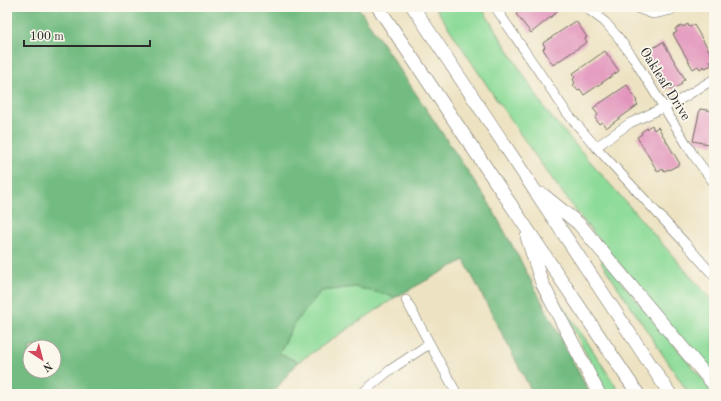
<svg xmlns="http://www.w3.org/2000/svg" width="721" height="401" font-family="'Old Standard TT',serif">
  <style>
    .green { fill: #8ddb99; stroke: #5c8362 }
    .forest { fill: #72bb81; stroke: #4e7356; fill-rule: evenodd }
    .building { fill: #e294bc }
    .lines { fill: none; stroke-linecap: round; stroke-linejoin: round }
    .minor-casing { stroke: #6f6b60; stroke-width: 10 }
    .highway-casing { stroke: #6f6b60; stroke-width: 14 }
    .minor { stroke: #fff; stroke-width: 9 }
    .highway { stroke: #fff; stroke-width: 13 }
    .labels { text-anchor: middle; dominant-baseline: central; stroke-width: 3.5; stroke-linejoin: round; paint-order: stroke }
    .street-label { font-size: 14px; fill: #2b2b2b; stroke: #fbf7ec }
  </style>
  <rect width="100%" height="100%" fill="#fbf7ec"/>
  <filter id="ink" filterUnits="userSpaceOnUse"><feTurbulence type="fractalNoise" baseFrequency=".025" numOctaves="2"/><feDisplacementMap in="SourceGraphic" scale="8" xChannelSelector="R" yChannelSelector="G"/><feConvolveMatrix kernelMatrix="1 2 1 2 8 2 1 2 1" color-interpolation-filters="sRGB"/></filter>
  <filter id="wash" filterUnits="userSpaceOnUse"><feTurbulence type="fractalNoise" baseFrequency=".012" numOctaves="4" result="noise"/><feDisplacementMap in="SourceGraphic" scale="16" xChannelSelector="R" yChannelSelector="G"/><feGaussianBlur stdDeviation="0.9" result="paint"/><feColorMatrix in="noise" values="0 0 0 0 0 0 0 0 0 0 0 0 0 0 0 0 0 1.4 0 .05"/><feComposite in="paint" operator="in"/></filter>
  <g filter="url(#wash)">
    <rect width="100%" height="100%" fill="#ede3c3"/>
    <!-- green -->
    <path class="green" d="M 435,7 L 481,7 L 547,112 L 714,303 L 714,377 L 582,219 L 539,161 L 496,99 Z
      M 603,260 L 714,393 L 714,394 L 689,394 L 601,262 Z
      M 355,287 L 396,297 L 298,362 L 279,354 L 294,324 L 321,291 Z
      M 559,301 L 586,340 L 621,394 L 607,394 Z"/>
    <!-- forest -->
    <path class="forest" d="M 7,7 L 358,7 L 489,203 L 518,256 L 590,394 L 533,394 L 464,260 L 396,297 L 355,287 L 321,291 L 294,324 L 279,353 L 298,362 L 272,394 L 7,394 ZM 30,347 L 54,347 L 54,371 L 30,371 Z"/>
    <g id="blocks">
      <!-- building -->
      <path class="building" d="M 525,7 L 553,7 L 557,12 L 531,33 L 516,14 Z
        M 576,21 L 587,37 L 585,38 L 587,42 L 553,65 L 543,49 L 545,47 L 543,43 Z
        M 688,24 L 689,27 L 694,25 L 714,59 L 710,61 L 712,65 L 705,68 L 704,66 L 700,69 L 698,66 L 693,69 L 673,34 L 677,32 L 675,29 L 682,25 L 683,27 Z
        M 663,42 L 685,79 L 681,82 L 682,84 L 671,90 L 669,87 L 664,90 L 652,70 L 653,69 L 645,55 L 649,52 L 648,51 Z
        M 605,51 L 619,71 L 584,95 L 580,89 L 578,91 L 573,85 L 575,83 L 573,79 L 575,77 L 572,74 Z
        M 627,85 L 637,101 L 636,102 L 638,105 L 606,128 L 602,122 L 599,124 L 595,118 L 598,115 L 593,108 Z
        M 700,109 L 714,111 L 714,145 L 693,141 Z
        M 652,125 L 654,130 L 658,127 L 680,164 L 669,170 L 669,169 L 664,171 L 663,169 L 658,172 L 637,137 L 642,134 L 641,132 Z"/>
    </g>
  </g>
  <g filter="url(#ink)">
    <use href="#blocks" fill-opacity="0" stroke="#6f6b60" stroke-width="1"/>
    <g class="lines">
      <!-- minor casing -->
      <g class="minor-casing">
        <path id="minor" d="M 495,7 L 567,113 L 596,147 L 685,243 L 714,276
          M 585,7 L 605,22 L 618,37 L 632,56 L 694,156 L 714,183
          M 634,7 L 653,14 L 671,10 L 674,7
          M 712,7 L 714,15
          M 595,14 L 605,7
          M 596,147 L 630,123 L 678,101 L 714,79
          M 406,300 L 457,394
          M 361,394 L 390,370 L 429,344"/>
      </g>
      <!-- highway casing -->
      <g class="highway-casing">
        <path id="highway" d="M 378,7 L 638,394
          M 413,7 L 670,394
          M 542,194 L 579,224 L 714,385
          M 527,237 L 542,283 L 599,394"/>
      </g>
      <!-- minor -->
      <use href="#minor" class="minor"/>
      <!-- highway -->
      <use href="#highway" class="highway"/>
    </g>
  </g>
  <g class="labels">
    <!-- street labels -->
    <g class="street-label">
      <text transform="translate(665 84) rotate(58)">Oakleaf Drive</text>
    </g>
  </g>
  <!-- margin -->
  <rect width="721" height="401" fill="none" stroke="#fbf7ec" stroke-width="24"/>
  <!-- north arrow -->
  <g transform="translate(42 359) rotate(144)"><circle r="19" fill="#fbf7ec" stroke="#a8a59f"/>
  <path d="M0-3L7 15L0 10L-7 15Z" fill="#d1495b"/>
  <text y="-6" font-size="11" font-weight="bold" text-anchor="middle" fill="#2b2b2b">N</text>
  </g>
  <!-- scale -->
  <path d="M24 40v6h126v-6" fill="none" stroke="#2b2b2b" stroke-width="2"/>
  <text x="30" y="40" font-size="12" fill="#2b2b2b" stroke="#fbf7ec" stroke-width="3" paint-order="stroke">100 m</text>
</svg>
